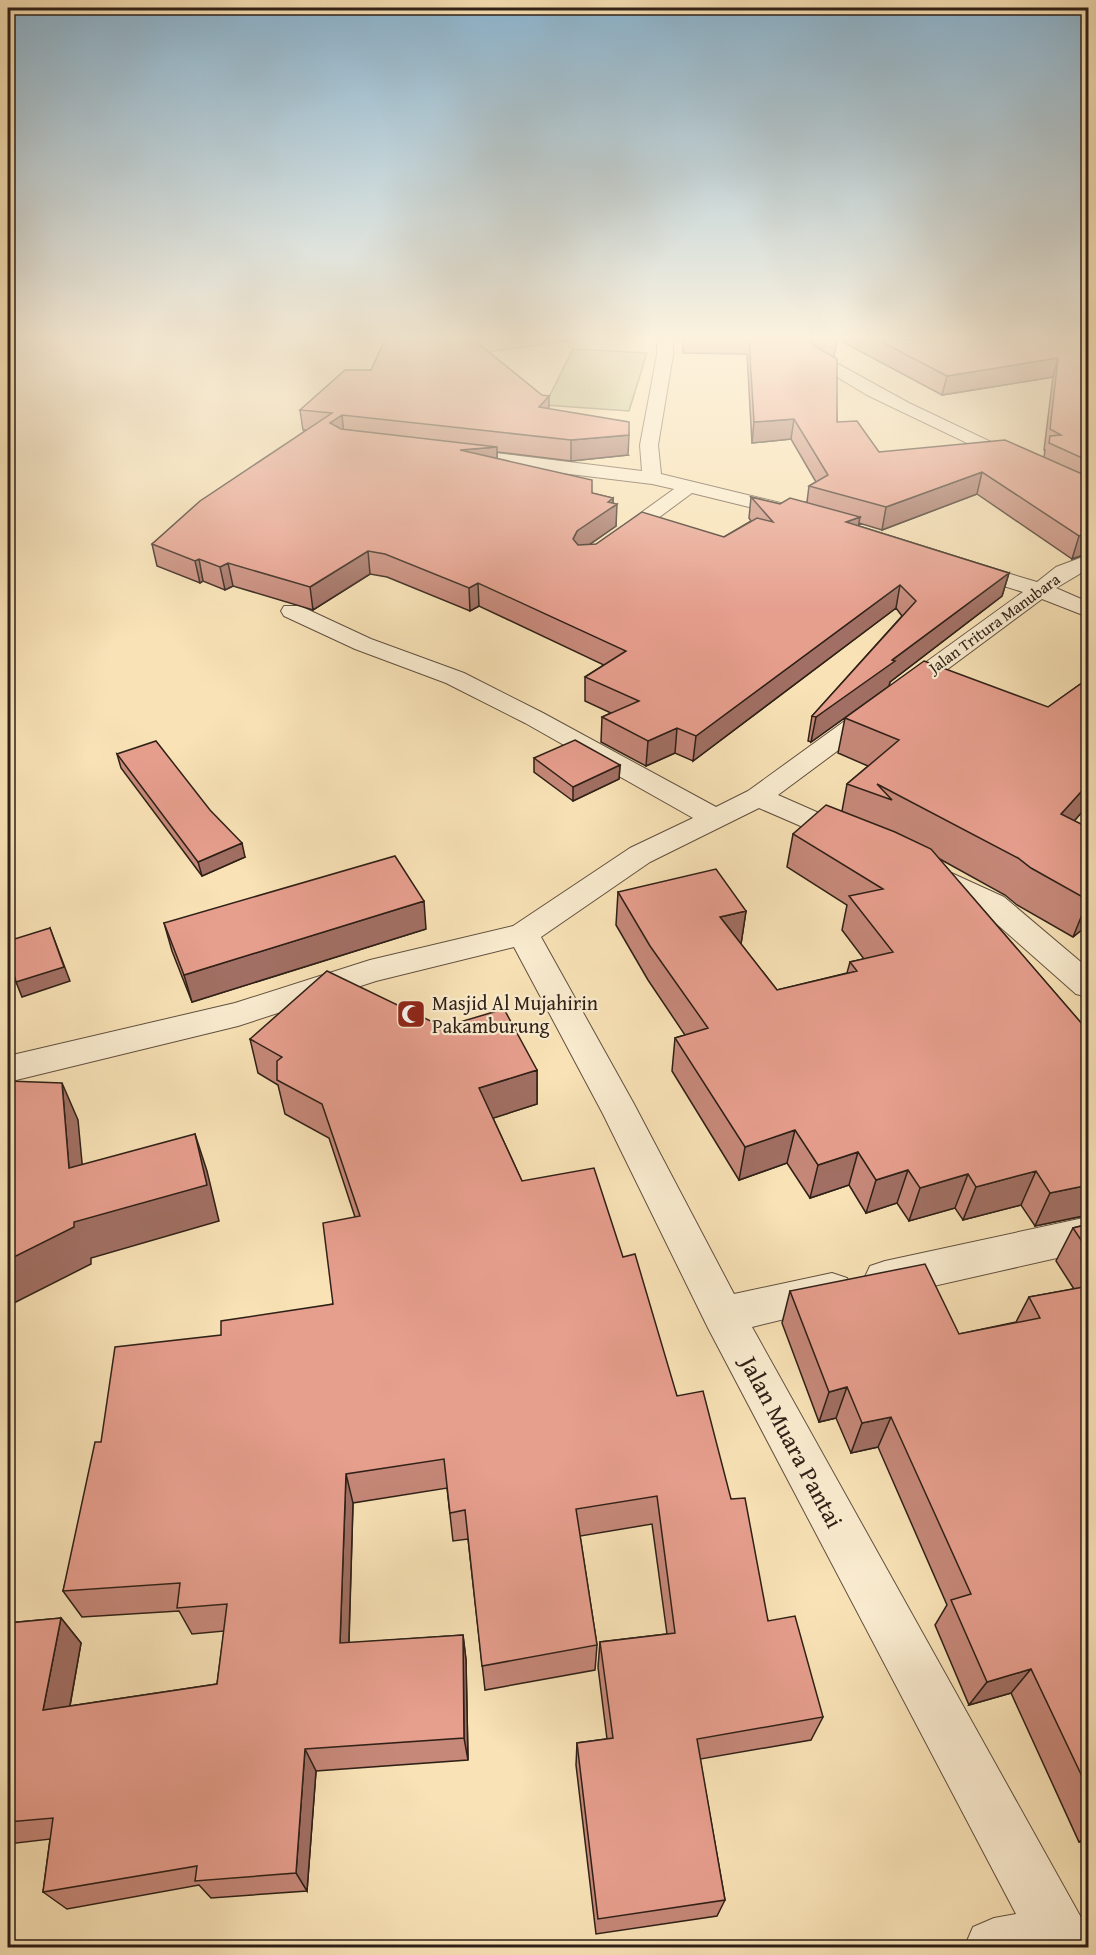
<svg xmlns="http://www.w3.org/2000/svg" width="1096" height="1955" font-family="'Gentium Book Plus',serif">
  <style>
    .green { fill: #c1c28b; stroke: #787151; stroke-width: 1.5 }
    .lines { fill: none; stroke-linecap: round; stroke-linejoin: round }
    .minor-casing { stroke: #61503f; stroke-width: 2 }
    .minor { fill: #faecd0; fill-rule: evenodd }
    .wall { fill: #c68879; stroke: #2f2017; stroke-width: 1.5 }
    .shaded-wall { fill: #a16f63; stroke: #2f2017; stroke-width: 1.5 }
    .building { fill: #e69e8d; stroke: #2f2017; stroke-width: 1.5 }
    .labels { text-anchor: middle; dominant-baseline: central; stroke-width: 4.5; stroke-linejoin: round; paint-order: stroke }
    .far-street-label { font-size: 16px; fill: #2f2017; stroke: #faecd0 }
    .poi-label { font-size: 20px; fill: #2f2017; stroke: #faecd0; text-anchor: start }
    .near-street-label { font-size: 24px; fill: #2f2017; stroke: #faecd0 }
  </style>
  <rect width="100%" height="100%" fill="#f8e2b6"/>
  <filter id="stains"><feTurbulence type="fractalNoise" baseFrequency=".00333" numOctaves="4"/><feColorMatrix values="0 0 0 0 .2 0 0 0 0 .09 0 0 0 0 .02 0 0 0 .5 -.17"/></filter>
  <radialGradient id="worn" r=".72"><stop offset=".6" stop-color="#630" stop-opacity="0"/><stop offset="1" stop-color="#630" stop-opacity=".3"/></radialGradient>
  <!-- green -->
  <path class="green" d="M 472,340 L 576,340 L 487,352 Z
    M 573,349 L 647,353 L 629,411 L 545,405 Z"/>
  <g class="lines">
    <!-- minor casing -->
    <g class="minor-casing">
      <path id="minor" d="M 657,340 L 673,340 L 673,355 L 658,445 L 661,474 L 801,508 L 804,512 L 801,516 L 794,518 L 692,493 L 623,544 L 609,544 L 606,540 L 609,536 L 674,489 L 652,484 L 455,460 L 446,454 L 455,448 L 642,471 L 640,445 L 657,355 Z
        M 788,340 L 804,340 L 829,359 L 909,403 L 1088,488 L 1088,501 L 867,395 L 812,362 Z
        M 1088,555 L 1088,569 L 1056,588 L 1088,602 L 1088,617 L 1042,599 L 778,795 L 860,831 L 865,837 L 860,843 L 850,846 L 840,843 L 759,808 L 650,862 L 541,937 L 634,1104 L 734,1294 L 832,1273 L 847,1278 L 853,1291 L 847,1304 L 752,1327 L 1088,1930 L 1088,1948 L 964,1948 L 973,1927 L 994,1918 L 1016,1914 L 708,1328 L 603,1114 L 514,947 L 376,981 L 238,1026 L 8,1082 L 8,1056 L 235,1003 L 370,960 L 513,926 L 630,848 L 693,818 L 525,723 L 446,683 L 355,649 L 284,616 L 281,611 L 284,606 L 300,606 L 371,639 L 464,673 L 543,713 L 716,807 L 748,791 L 1023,592 L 955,571 L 952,566 L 955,561 L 963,560 L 1037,582 L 1056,567 Z
        M 925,861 L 1004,897 L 1088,968 L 1088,997 L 1076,994 L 982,911 L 914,877 L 910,870 L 914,863 Z
        M 1088,1217 L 1088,1251 L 885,1297 L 870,1292 L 864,1279 L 870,1266 L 885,1261 Z"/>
    </g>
    <!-- minor -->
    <use href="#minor" class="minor"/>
  </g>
  <!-- wall -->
  <path class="wall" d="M 683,340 L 808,340 L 818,348 L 808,340 L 837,340 L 834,357 L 837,422 L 879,452 L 1044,457 L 1045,450 L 1044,450 L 1053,377 L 942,395 L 839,340 L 1089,340 L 1089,553 L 1072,559 L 977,494 L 882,530 L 859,523 L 859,526 L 1009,573 L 1002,596 L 890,682 L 889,686 L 811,742 L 808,741 L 812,716 L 902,616 L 896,608 L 693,761 L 675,753 L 646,766 L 601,742 L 602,717 L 611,713 L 585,701 L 585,677 L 604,665 L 479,606 L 470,611 L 387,577 L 370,574 L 313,610 L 233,586 L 225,590 L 203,581 L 200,583 L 157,566 L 152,544 L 306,430 L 303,430 L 300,410 L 549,409 L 628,455 L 571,461 L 497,452 L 497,459 L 592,493 L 613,498 L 613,503 L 616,526 L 589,545 L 724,537 L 751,521 L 749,518 L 751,497 L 780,504 L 807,502 L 809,486 L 816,482 L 791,439 L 752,443 L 747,354 L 683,353 Z
    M 1089,678 L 1089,804 L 1074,821 L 1089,828 L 1089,924 L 1073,937 L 1017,905 L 1005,895 L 938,858 L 1089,1032 L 1089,1216 L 1088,1215 L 1035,1226 L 1021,1205 L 963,1220 L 955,1208 L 909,1221 L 897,1203 L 866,1213 L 849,1185 L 810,1198 L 787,1163 L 739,1180 L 672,1071 L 675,1038 L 685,1035 L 648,980 L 616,925 L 618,892 L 746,911 L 741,944 L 777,990 L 847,973 L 850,962 L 864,959 L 842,930 L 847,905 L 787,867 L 793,834 L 842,811 L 847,784 L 868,766 L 838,753 L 845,718 L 1048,707 Z
    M 117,754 L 245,857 L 202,876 L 121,768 Z
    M 534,758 L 620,765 L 619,779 L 573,801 L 534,772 Z
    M 164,923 L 426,929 L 192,1002 L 172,951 Z
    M 443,1027 L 537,1070 L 537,1104 L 493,1118 L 522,1181 L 623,1257 L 677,1396 L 731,1499 L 768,1621 L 823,1717 L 811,1740 L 700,1759 L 725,1900 L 717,1916 L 596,1934 L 576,1765 L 577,1743 L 607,1739 L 598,1667 L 600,1642 L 667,1634 L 652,1524 L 580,1536 L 597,1645 L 595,1670 L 485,1690 L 468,1539 L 453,1541 L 447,1488 L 353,1503 L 349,1643 L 463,1635 L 466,1660 L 468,1760 L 316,1771 L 307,1891 L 211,1898 L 199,1885 L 67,1909 L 43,1892 L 50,1839 L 8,1844 L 8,1623 L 61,1618 L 81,1643 L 70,1706 L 217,1684 L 224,1631 L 192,1634 L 179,1611 L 82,1617 L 63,1591 L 101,1442 L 221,1335 L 333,1304 L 355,1217 L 329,1138 L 285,1114 L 278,1085 L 258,1073 L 250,1039 Z
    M 1089,1224 L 1089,1839 L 1079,1842 L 1011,1693 L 969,1705 L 935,1625 L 947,1605 L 878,1447 L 851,1453 L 836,1418 L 819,1422 L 782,1323 L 790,1291 L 959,1334 L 1016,1322 L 1029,1297 L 1074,1289 L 1056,1261 L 1073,1228 Z"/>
  <!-- shaded-wall -->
  <path class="shaded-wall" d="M 1058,358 L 1053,377 L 942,395 L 947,376 Z
    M 549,396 L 549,415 L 539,407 Z
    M 342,415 L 344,435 L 330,423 Z
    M 794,419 L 791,439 L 752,443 L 754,422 Z
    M 629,435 L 628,455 L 571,461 L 571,440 Z
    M 497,447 L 497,468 L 460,450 Z
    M 982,472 L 977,494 L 882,530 L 886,507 Z
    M 613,498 L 613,507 L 617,504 L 616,526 L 577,553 L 573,539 L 577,531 Z
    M 860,517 L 856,539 L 846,522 Z
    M 1089,533 L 1089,553 L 1072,559 L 1079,536 Z
    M 368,551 L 370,574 L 313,610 L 310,587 Z
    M 199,559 L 203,581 L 200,583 L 195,561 Z
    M 228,563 L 233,586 L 225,590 L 220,567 Z
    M 1009,573 L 1002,596 L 890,682 L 889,686 L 811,742 L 816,717 Z
    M 478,583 L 479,606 L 470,611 L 469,588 Z
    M 900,585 L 896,608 L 693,761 L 696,736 Z
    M 677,728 L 675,753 L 646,766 L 648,741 Z
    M 620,765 L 619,779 L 573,801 L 573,787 Z
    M 1089,783 L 1089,804 L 1048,851 L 1061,814 Z
    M 242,843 L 245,857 L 202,876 L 198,862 Z
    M 1089,899 L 1089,924 L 1073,937 L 1088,900 Z
    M 424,901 L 426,929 L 192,1002 L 184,975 Z
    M 746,911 L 741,944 L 720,917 Z
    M 50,928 L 70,981 L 22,997 L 16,982 Z
    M 537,1070 L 537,1104 L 481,1122 L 479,1088 Z
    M 62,1083 L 78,1120 L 86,1205 L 69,1168 Z
    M 795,1130 L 787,1163 L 739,1180 L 745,1147 Z
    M 195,1134 L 207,1171 L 219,1221 L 91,1258 L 91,1264 L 8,1306 L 8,1260 Z
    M 858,1152 L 849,1185 L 810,1198 L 818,1165 Z
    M 908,1170 L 897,1203 L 866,1213 L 876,1180 Z
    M 1036,1171 L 1021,1205 L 963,1220 L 976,1187 Z
    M 968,1174 L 955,1208 L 909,1221 L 920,1188 Z
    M 1089,1185 L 1089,1213 L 1088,1215 L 1035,1226 L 1050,1193 Z
    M 847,1387 L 836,1418 L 819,1422 L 829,1392 Z
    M 891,1417 L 878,1447 L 851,1453 L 862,1423 Z
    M 346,1474 L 353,1503 L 348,1668 L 340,1643 Z
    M 61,1618 L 81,1643 L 65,1733 L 43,1710 Z
    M 463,1635 L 466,1660 L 468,1760 L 464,1738 Z
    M 1031,1669 L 1011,1693 L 969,1705 L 987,1682 Z
    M 305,1749 L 316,1771 L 307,1891 L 296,1873 Z
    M 1089,1834 L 1089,1839 L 1079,1842 Z"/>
  <!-- building -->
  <path class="building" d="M 385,340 L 474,340 L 542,395 L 549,396 L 539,407 L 629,422 L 629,435 L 571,440 L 342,415 L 330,423 L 341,429 L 497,447 L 460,450 L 592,480 L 592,493 L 613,498 L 608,502 L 617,504 L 577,531 L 573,539 L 578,545 L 596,544 L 642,512 L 724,537 L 757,518 L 773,522 L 751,497 L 780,504 L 790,498 L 860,517 L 846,522 L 1009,573 L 892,660 L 895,661 L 816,717 L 812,716 L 916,601 L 900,585 L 696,736 L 677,728 L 648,741 L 602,717 L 639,701 L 585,677 L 626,651 L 478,583 L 469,588 L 385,554 L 368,551 L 310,587 L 228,563 L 220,567 L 199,559 L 195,561 L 152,544 L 200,501 L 332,413 L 300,410 L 345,370 L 371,370 Z
    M 749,340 L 808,340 L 813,345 L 837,359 L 837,422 L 857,421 L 879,452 L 1005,440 L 1089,477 L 1089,533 L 1079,536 L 982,472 L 886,507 L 809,486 L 828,475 L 794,419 L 754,422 Z
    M 878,340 L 1089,340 L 1089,461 L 1049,443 L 1050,436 L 1061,435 L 1050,429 L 1058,358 L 947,376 Z
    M 924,661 L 1048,707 L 1089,678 L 1089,783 L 1061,814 L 1089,828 L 1089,899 L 1088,900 L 1031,868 L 1018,858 L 877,784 L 892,800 L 847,784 L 899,740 L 845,718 Z
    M 575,740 L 620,765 L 573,787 L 534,758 Z
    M 156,741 L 210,810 L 242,843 L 198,862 L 117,754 Z
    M 826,805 L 895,832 L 931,849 L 1089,1032 L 1089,1185 L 1050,1193 L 1036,1171 L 976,1187 L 968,1174 L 920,1188 L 908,1170 L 876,1180 L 858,1152 L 818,1165 L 795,1130 L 745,1147 L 675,1038 L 708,1028 L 650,946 L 618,892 L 716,869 L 746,911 L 720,917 L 777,990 L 857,971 L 850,962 L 893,952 L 849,896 L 883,889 L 793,834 Z
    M 395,856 L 424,901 L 184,975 L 164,923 Z
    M 50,928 L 64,967 L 16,982 L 8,952 L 8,941 Z
    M 327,971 L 443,1027 L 504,1009 L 537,1070 L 479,1088 L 522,1181 L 594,1168 L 623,1257 L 635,1254 L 677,1396 L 703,1391 L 731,1499 L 745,1498 L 768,1621 L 795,1616 L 823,1717 L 697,1739 L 725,1900 L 598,1919 L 577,1743 L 613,1738 L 600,1642 L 675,1633 L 657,1496 L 576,1509 L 597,1645 L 482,1666 L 465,1510 L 450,1513 L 444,1459 L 346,1474 L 340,1643 L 463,1635 L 464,1738 L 305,1749 L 296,1873 L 195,1881 L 197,1866 L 43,1892 L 53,1818 L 8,1822 L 8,1623 L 61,1618 L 43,1710 L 217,1684 L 227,1604 L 177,1608 L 180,1583 L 63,1591 L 95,1442 L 101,1442 L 115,1347 L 221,1335 L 221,1321 L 333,1304 L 323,1223 L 360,1216 L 322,1104 L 277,1080 L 277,1061 L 282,1057 L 250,1039 Z
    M 8,1081 L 62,1083 L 69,1168 L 195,1134 L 207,1185 L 74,1222 L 74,1227 L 8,1260 Z
    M 1089,1224 L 1089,1252 L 1073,1228 Z
    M 925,1264 L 959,1334 L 1040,1318 L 1029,1297 L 1089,1286 L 1089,1791 L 1031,1669 L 987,1682 L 951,1600 L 971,1594 L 891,1417 L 862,1423 L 847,1387 L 829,1392 L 790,1291 Z"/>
  <!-- sky -->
  <linearGradient id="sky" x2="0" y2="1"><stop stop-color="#8bb7d4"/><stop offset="0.55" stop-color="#fcf2de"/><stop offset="1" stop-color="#fcf2de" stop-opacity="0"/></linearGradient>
  <rect width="1096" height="614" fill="url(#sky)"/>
  <!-- icons -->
  <defs>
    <g id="mosque-square" transform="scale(1.5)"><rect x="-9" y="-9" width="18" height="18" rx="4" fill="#8f2418" stroke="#faecd0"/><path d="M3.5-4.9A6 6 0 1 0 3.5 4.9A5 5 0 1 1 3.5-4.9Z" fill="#fff"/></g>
  </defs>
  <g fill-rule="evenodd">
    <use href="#mosque-square" x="411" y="1014"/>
  </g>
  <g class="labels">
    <!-- far-street labels -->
    <g class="far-street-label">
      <text transform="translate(994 623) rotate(-36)">Jalan Tritura Manubara</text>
    </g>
    <!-- poi labels -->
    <g class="poi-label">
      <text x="432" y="1002">Masjid Al Mujahirin<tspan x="432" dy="23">Pakamburung</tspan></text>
    </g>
    <!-- near-street labels -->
    <g class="near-street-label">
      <text transform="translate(792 1442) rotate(62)">Jalan Muara Pantai</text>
    </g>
  </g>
  <!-- margin -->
  <rect width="1096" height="1955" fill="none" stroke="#f8e2b6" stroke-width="30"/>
  <rect x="9" y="9" width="1078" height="1937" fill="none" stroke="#2f2017" stroke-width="3"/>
  <rect x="15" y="15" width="1066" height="1925" fill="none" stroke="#2f2017" stroke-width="1.5"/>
  <rect width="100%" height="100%" filter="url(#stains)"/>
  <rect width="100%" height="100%" fill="url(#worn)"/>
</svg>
